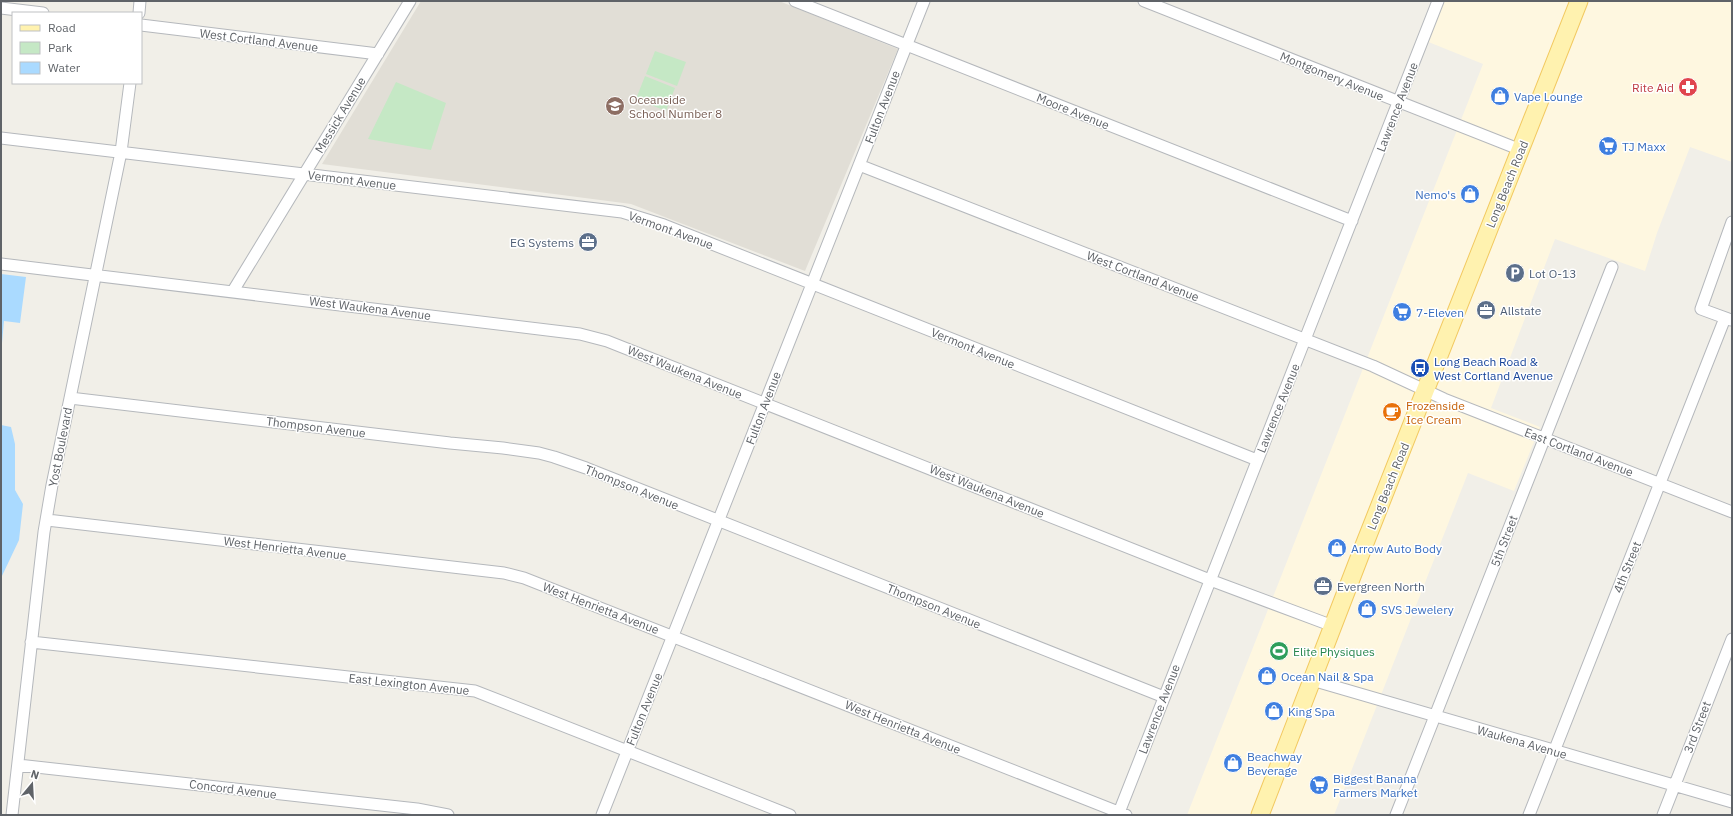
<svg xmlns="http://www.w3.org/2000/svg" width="1733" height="816" font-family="'IBM Plex Sans',sans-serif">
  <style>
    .commercial { fill: #fef7e0 }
    .education { fill: #e1ded6 }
    .green { fill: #c5e8c5 }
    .water { fill: #aadaff }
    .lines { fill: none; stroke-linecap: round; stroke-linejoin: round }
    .street-casing { stroke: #b5b8bc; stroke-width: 13 }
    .primary-casing { stroke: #f2c960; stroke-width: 19 }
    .street { stroke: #fff; stroke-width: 11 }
    .primary { stroke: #fff2af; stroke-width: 17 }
    .labels { text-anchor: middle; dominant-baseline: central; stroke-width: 3; stroke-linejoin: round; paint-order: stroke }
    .street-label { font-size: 12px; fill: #5f6368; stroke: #fff }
    .health-label { font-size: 12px; fill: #be3a42; stroke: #fff; text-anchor: end }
    .shop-label { font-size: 12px; fill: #366cbe; stroke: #fff; text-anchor: start }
    .education-label { font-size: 12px; fill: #785e54; stroke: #fff; text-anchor: start }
    .service-label { font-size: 12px; fill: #4e5e75; stroke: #fff; text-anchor: start }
    .transit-label { font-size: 12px; fill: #164399; stroke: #fff; text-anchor: start }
    .food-label { font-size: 12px; fill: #c56008; stroke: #fff; text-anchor: start }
    .leisure-label { font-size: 12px; fill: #27864d; stroke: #fff; text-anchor: start }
  </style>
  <rect width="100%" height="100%" fill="#f1efe8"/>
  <!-- commercial -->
  <path class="commercial" d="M 1442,1 L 1732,1 L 1732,162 L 1690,147 L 1657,233 L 1645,271 L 1555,239 L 1491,408 L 1540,427 L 1514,491 L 1468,473 L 1334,815 L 1187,815 L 1483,64 L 1426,41 Z"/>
  <!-- education -->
  <path class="education" d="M 421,1 L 779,1 L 898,49 L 805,271 L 631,204 L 322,164 Z"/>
  <!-- green -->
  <path class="green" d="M 655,51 L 686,62 L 677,86 L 646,74 Z
    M 645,76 L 675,88 L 666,111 L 636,99 Z
    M 396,82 L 446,103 L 431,150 L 368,139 Z"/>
  <!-- water -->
  <path class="water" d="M 1,274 L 26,277 L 20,323 L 4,321 L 1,354 Z
    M 1,425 L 11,427 L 15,444 L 15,490 L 23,504 L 19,540 L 1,578 Z"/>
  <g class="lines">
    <!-- street casing -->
    <g class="street-casing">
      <path id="street" d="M 795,1 L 1352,221
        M 1144,1 L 1521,150
        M 1,8 L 43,13
        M 139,13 L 140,1
        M 141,25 L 378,54
        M 1,138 L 622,212 L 664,225 L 1257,460
        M 859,165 L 1373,366 L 1444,399 L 1732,512
        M 1,264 L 580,334 L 607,341 L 1210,580 L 1333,626
        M 233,291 L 410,1
        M 1731,320 L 1701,309 L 1732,222
        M 70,398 L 450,443 L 503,448 L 539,453 L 554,457 L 586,468 L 1164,697
        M 47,520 L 504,573 L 524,578 L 1126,815
        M 31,642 L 475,691 L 790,815
        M 1312,680 L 1732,802
        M 18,765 L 417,809 L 448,815
        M 12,815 L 44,532 L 52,485 L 121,152 L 130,83
        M 602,815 L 924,1
        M 1118,815 L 1438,1
        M 1396,815 L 1612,267
        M 1529,815 L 1725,318
        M 1663,815 L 1732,639"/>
    </g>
    <!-- primary casing -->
    <g class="primary-casing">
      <path id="primary" d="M 1260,815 L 1361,553 L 1579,1"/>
    </g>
    <!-- street -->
    <use href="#street" class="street"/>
    <!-- primary -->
    <use href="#primary" class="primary"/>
  </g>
  <!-- icons -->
  <defs>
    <g id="pharmacy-disc" transform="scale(1)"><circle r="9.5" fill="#e0444e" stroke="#fff"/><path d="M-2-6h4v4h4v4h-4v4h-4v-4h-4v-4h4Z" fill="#fff"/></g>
    <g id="shop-disc" transform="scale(1)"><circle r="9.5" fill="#3f7fe0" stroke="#fff"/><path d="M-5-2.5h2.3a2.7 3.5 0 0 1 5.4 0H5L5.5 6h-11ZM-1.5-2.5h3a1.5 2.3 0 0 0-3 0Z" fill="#fff"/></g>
    <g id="school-disc" transform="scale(1)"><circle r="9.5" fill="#8d6e63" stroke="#fff"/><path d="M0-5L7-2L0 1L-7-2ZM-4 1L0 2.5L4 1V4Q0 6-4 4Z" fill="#fff"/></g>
    <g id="supermarket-disc" transform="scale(1)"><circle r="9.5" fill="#3f7fe0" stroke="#fff"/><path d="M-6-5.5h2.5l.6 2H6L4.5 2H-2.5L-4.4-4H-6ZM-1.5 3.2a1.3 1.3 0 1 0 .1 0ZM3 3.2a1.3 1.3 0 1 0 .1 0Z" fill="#fff"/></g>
    <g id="office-disc" transform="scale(1)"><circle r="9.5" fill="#5c6f8a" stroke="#fff"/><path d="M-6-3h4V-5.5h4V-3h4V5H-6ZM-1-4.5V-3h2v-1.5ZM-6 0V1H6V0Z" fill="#fff"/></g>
    <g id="parking-disc" transform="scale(1)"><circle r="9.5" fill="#5c6f8a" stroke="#fff"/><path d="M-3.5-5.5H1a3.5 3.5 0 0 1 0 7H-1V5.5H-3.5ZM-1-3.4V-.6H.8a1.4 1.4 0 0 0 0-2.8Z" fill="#fff"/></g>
    <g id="bus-disc" transform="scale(1)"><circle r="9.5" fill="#1a4fb4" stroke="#fff"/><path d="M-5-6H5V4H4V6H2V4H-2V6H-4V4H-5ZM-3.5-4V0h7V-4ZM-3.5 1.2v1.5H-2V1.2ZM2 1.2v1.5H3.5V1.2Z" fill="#fff"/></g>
    <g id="cafe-disc" transform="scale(1)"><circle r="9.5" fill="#e8710a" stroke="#fff"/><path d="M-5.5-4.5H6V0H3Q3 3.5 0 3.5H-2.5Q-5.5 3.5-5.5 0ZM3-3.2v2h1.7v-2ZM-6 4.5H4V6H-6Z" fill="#fff"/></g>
    <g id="stadium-disc" transform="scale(1)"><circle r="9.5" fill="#2e9e5b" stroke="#fff"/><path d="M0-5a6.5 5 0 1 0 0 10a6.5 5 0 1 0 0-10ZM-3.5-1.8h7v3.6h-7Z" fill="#fff"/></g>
  </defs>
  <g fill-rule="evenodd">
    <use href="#pharmacy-disc" x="1688" y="87"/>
    <use href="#shop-disc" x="1500" y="96"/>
    <use href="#school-disc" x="615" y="106"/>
    <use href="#supermarket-disc" x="1608" y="146"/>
    <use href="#shop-disc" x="1470" y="194"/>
    <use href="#office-disc" x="588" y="242"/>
    <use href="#parking-disc" x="1515" y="273"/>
    <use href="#office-disc" x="1486" y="310"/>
    <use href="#supermarket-disc" x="1402" y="312"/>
    <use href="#bus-disc" x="1420" y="368"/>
    <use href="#cafe-disc" x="1392" y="412"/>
    <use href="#shop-disc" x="1337" y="548"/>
    <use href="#office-disc" x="1323" y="586"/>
    <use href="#shop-disc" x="1367" y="609"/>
    <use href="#stadium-disc" x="1279" y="651"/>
    <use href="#shop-disc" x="1267" y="676"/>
    <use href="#shop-disc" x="1274" y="711"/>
    <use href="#shop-disc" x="1233" y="763"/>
    <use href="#supermarket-disc" x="1319" y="785"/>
  </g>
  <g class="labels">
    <!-- street labels -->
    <g class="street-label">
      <text transform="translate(259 40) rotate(7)">West Cortland Avenue</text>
      <text transform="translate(1332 76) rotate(22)">Montgomery Avenue</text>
      <text transform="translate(882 107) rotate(-69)">Fulton Avenue</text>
      <text transform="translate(1397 107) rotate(-69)">Lawrence Avenue</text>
      <text transform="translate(1073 111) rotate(22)">Moore Avenue</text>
      <text transform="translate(340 115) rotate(-59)">Messick Avenue</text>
      <text transform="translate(352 180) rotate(7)">Vermont Avenue</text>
      <text transform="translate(1507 184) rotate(-68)">Long Beach Road</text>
      <text transform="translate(671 230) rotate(20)">Vermont Avenue</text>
      <text transform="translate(1143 276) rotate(21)">West Cortland Avenue</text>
      <text transform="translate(370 308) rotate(7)">West Waukena Avenue</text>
      <text transform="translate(973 348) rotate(22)">Vermont Avenue</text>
      <text transform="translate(685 372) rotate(22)">West Waukena Avenue</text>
      <text transform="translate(763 408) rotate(-69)">Fulton Avenue</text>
      <text transform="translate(1278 408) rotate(-68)">Lawrence Avenue</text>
      <text transform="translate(316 427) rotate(7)">Thompson Avenue</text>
      <text transform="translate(60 447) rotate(-79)">Yost Boulevard</text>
      <text transform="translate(1579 452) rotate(21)">East Cortland Avenue</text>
      <text transform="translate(1388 486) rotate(-68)">Long Beach Road</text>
      <text transform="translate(632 487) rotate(22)">Thompson Avenue</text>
      <text transform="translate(987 491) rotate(22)">West Waukena Avenue</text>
      <text transform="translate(1504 541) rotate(-69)">5th Street</text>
      <text transform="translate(285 548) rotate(7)">West Henrietta Avenue</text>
      <text transform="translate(1627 567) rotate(-68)">4th Street</text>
      <text transform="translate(934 606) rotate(22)">Thompson Avenue</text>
      <text transform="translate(601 608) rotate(21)">West Henrietta Avenue</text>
      <text transform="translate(409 684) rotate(6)">East Lexington Avenue</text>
      <text transform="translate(644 709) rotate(-68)">Fulton Avenue</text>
      <text transform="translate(1159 709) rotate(-69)">Lawrence Avenue</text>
      <text transform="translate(903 727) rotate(22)">West Henrietta Avenue</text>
      <text transform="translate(1697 727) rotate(-69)">3rd Street</text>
      <text transform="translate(1522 742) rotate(16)">Waukena Avenue</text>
      <text transform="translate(233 789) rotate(7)">Concord Avenue</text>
    </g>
    <!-- health labels -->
    <g class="health-label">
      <text x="1674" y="87">Rite Aid</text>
    </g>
    <!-- shop labels -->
    <g class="shop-label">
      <text x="1514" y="96">Vape Lounge</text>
      <text x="1622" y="146">TJ Maxx</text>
      <text x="1456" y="194" text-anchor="end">Nemo's</text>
      <text x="1416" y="312">7-Eleven</text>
      <text x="1351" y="548">Arrow Auto Body</text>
      <text x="1381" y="609">SVS Jewelery</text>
      <text x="1281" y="676">Ocean Nail &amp; Spa</text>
      <text x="1288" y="711">King Spa</text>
      <text x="1247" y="756">Beachway<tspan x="1247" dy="14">Beverage</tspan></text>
      <text x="1333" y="778">Biggest Banana<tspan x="1333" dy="14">Farmers Market</tspan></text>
    </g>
    <!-- education labels -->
    <g class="education-label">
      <text x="629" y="99">Oceanside<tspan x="629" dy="14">School Number 8</tspan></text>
    </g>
    <!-- service labels -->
    <g class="service-label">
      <text x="574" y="242" text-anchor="end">EG Systems</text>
      <text x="1529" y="273">Lot O-13</text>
      <text x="1500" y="310">Allstate</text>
      <text x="1337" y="586">Evergreen North</text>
    </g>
    <!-- transit labels -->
    <g class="transit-label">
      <text x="1434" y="361">Long Beach Road &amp;<tspan x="1434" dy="14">West Cortland Avenue</tspan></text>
    </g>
    <!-- food labels -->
    <g class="food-label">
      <text x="1406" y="405">Frozenside<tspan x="1406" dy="14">Ice Cream</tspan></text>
    </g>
    <!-- leisure labels -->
    <g class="leisure-label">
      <text x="1293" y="651">Elite Physiques</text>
    </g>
  </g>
  <!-- border -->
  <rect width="1733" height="816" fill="none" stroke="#5f6368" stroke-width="4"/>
  <!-- legend -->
  <rect x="12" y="12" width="130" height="72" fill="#ffffff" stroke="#bfc1c3"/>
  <rect x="20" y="25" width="20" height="6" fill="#fff2af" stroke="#bfc1c3"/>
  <text x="48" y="32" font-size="12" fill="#5f6368">Road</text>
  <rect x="20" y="42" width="20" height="12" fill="#c5e8c5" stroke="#bfc1c3"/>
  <text x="48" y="52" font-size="12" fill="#5f6368">Park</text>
  <rect x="20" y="62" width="20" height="12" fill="#aadaff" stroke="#bfc1c3"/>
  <text x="48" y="72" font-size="12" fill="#5f6368">Water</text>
  <!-- north arrow -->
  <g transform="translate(32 784) rotate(18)" stroke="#ffffff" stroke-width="3" paint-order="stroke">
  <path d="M0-3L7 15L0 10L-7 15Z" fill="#5f6368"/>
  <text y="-6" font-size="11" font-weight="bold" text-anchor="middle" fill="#5f6368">N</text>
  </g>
</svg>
